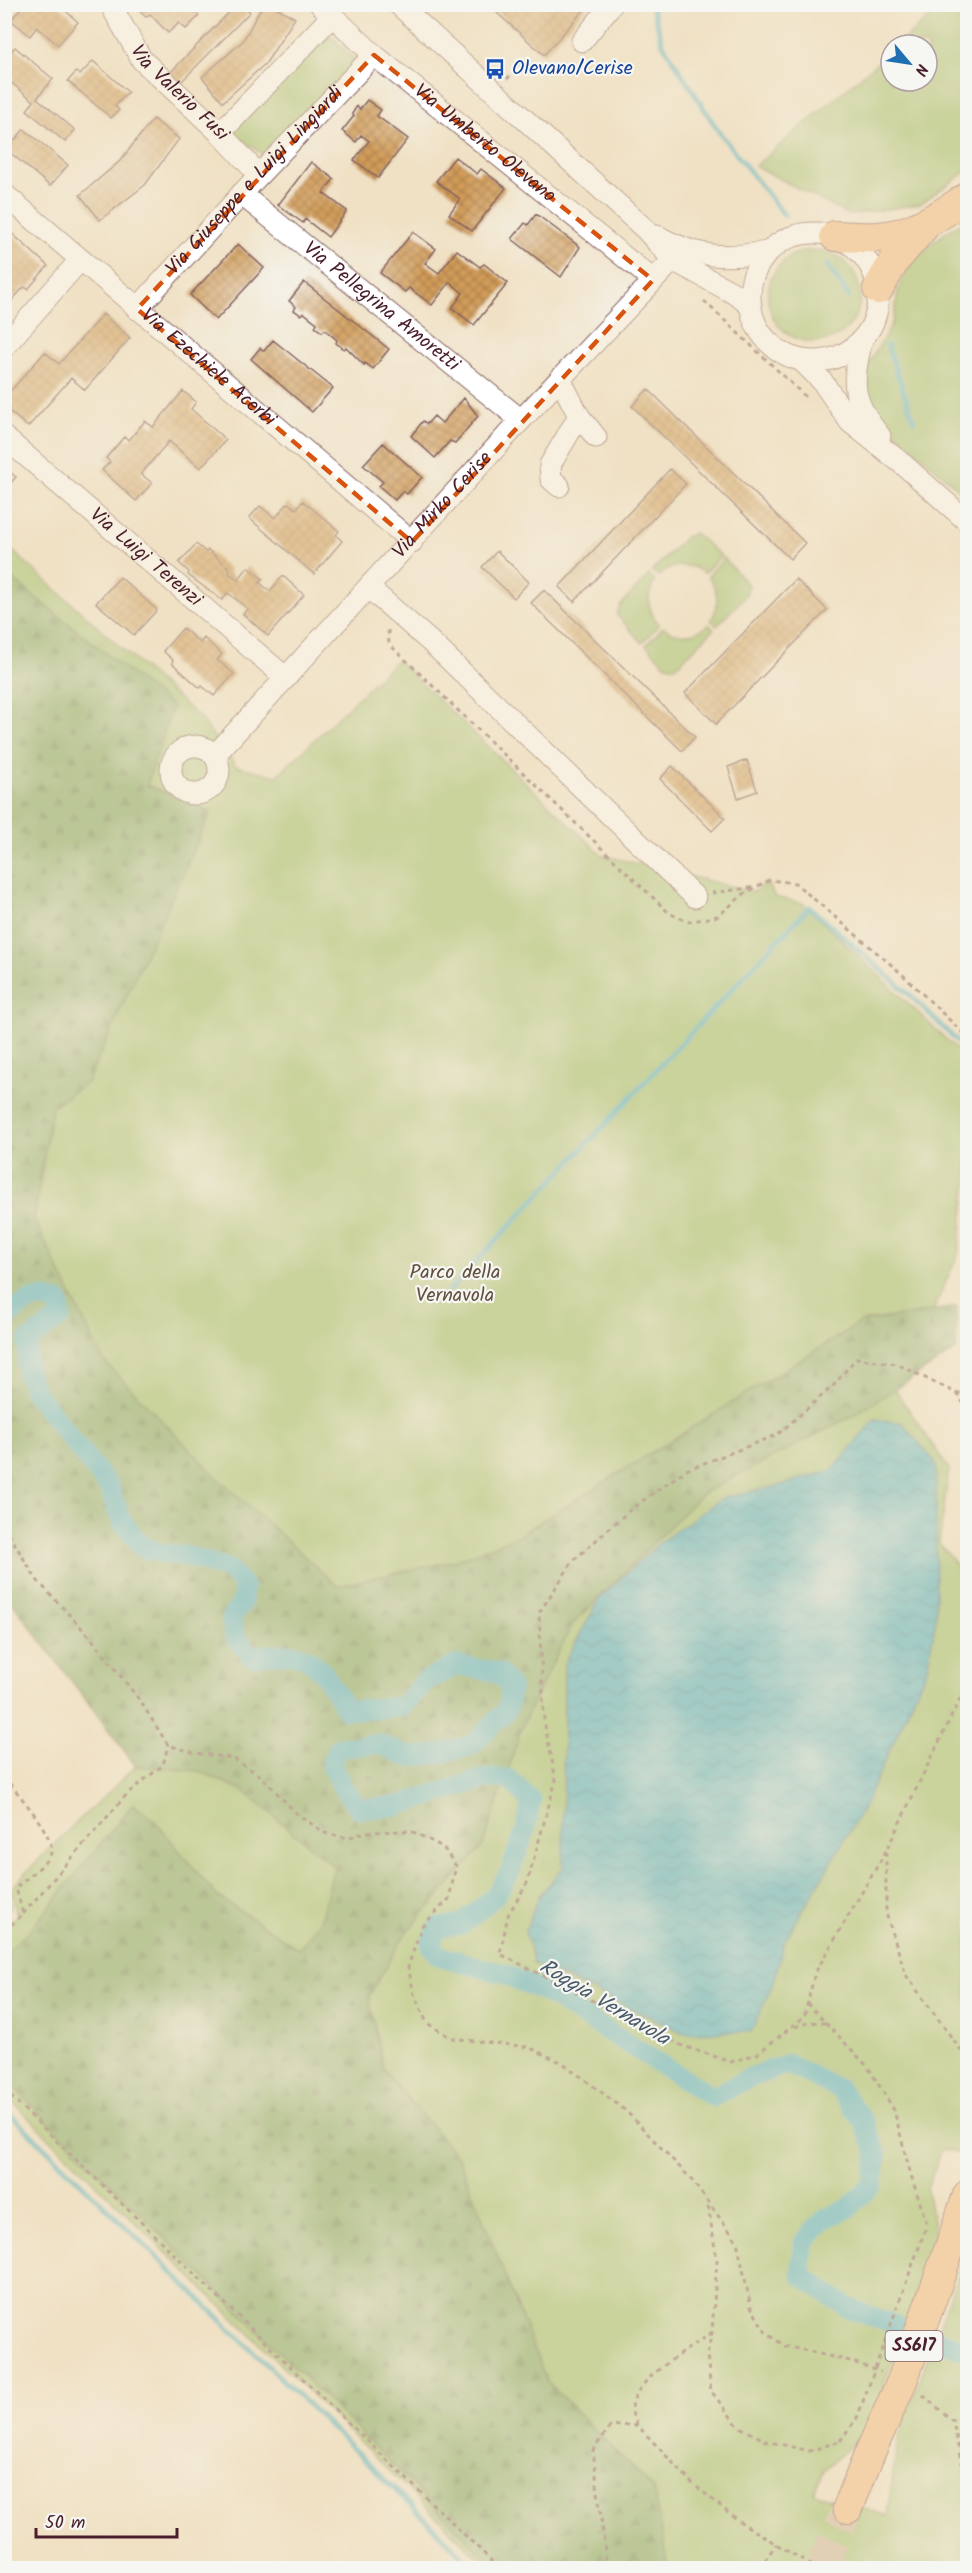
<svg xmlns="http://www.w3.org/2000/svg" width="972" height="2573" font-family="Kalam,sans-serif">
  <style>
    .green { fill: #9bc06b; stroke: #72704b; stroke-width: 1.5 }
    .forest { fill: url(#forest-firs); stroke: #636245; stroke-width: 1.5 }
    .water { fill: url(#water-waves); stroke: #486878; stroke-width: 1.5 }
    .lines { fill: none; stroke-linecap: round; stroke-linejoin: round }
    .stream { stroke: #47b0c5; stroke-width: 5 }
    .canal { stroke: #47b0c5; stroke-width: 20 }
    .building { fill: url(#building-cross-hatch) }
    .highway-tunnel { stroke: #cfbaa5; stroke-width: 30; stroke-dasharray: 30 15; stroke-linecap: butt }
    .minor-casing { stroke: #846361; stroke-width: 23 }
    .highway-casing { stroke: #846361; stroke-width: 32 }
    .path { stroke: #846361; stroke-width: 3; stroke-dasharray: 4.5 4.5; stroke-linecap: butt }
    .minor { stroke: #fff; stroke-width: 21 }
    .highway { stroke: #f7bd88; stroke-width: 30 }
    .highway-bridge-casing { stroke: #846361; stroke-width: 32; stroke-linecap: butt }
    .path-bridge { stroke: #846361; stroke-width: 3; stroke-dasharray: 4.5 4.5; stroke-linecap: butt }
    .highway-bridge { stroke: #f7bd88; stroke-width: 30 }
    .marked { fill: none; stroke: #d8530f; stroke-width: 4.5; stroke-dasharray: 12 8; stroke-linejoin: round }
    .labels { text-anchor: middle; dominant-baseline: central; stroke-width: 4.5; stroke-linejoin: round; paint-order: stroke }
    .shield { fill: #f6f6f2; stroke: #7e6067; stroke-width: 1.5 }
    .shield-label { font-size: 18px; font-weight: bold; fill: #4a1f2b }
    .transit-label { font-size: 20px; fill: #164399; stroke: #f6f6f2; text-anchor: start }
    .street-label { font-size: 20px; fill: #4a1f2b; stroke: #f6f6f2 }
    .park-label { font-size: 20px; fill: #624f3e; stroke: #f6f6f2 }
    .water-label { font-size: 21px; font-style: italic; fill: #495969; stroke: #f6f6f2 }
  </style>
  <defs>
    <pattern id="forest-firs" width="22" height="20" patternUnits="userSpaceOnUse" patternTransform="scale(1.5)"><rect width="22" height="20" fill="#7ca65f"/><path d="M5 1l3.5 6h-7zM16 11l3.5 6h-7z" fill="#68874f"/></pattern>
    <pattern id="water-waves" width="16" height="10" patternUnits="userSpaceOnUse" patternTransform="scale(1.5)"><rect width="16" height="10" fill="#47b0c5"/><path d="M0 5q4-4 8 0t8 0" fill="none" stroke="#3d8fa0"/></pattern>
    <pattern id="building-cross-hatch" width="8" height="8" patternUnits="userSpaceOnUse" patternTransform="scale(1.5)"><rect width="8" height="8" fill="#d29c59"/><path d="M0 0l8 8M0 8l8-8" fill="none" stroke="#ac7f4a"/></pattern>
  </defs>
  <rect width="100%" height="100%" fill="#f6f6f2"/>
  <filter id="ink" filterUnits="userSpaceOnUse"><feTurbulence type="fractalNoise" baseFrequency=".0167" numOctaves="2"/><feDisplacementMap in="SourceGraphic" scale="12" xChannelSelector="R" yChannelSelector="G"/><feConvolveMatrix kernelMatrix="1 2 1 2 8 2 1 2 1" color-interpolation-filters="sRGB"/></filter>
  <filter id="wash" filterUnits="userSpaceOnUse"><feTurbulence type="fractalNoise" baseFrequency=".008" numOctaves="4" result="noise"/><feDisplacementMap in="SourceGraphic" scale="24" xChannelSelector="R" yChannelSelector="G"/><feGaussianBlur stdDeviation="1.35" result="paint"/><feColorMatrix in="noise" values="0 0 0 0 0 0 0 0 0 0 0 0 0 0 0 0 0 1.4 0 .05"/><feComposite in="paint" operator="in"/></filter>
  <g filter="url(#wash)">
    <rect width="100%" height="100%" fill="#f0e1c4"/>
    <!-- green -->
    <path class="green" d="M 945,5 L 967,5 L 967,171 L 920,204 L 849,215 L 755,166 L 891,51 L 891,81 L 927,81 L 927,45 L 897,45 Z
      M 327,32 L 358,63 L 269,159 L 231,132 Z
      M 967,219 L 967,497 L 876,414 C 852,375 872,361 890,327 C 897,315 895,299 899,286 C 909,256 942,234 967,219 Z
      M768 296a46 46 0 1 1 92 0a46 46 0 1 1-92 0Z
      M 695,533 L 721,556 L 704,573 C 689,563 672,563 659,576 L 652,571 L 686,537 Z
      M 5,544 L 201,719 L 236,766 L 277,776 L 397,660 L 602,855 L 754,892 L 766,882 L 775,897 L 802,903 L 967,1059 L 968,1176 L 958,1255 L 929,1320 L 894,1388 L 949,1469 L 939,1543 L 967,1578 L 967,2156 L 942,2149 L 927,2189 L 937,2240 L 866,2433 L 823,2470 L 814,2493 L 887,2516 L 898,2439 L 967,2250 L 967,2568 L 489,2568 L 5,2095 L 5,1927 L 17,1916 L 11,1889 C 50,1845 94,1807 136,1766 L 5,1593 Z
      M 724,558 L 749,586 L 746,595 L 717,626 L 711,620 C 721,604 718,590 708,576 Z
      M 649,575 L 655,581 C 645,597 648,610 659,625 L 642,643 L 617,615 L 620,606 Z
      M 708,624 L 714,629 L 676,667 L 666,665 L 646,645 L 663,627 C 678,637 695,637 708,624 Z"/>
    <!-- forest -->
    <path class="forest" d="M 5,573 L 173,707 L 147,785 L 211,812 L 87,1083 L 52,1107 L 34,1219 L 103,1360 L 219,1479 L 337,1586 L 456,1560 L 516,1537 L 861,1322 L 957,1307 L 956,1350 L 854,1415 L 702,1494 L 572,1625 L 524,1721 L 483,1846 L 405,1934 L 369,1996 L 383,2069 L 459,2159 L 547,2382 L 653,2488 L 668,2568 L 496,2568 L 5,2079 L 5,1953 L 31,1929 L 133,1804 L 154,1820 L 217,1896 L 299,1949 L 320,1921 L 334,1867 L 244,1791 L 199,1771 L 136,1766 L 5,1593 Z"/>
    <!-- water -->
    <path class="water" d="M 875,1419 L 902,1423 L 936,1463 L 936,1619 L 927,1669 L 863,1808 L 784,1942 L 774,1982 L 751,2032 L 684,2033 L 534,1964 L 525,1931 L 539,1896 L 563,1868 L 564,1664 L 600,1598 L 660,1542 L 724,1497 L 782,1485 L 832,1470 Z"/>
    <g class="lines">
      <!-- stream -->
      <path class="stream" d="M 651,4 L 663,44 L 719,132 L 784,215
        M 827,264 L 849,297
        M 887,345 L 914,421
        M 448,1292 L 809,907 L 910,995 L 968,1052
        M 4,1900 L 9,1905 L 4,1917
        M 4,2108 L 475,2568"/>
      <!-- canal -->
      <path class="canal" d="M 4,1320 C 23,1303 33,1293 59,1302 L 61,1317 L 28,1341 L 27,1373 L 36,1394 L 109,1487 L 121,1520 L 142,1547 L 165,1554 L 186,1556 L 229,1569 L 244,1586 L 242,1603 L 231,1618 L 235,1636 L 252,1657 C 312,1647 317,1660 346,1710 L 402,1707 L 424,1682 L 457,1665 L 499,1673 L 511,1688 L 507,1710 L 471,1746 L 437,1754 L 408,1757 L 379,1744 L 338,1748 L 331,1764 L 344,1790 L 359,1809 L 397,1806 L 486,1778 L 509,1779 L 531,1801 L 526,1828 L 510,1872 L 494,1897 L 461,1925 L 438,1927 L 430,1945 L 440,1956 L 504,1974 L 543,1991 L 713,2097 L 749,2078 L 787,2064 L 839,2089 L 864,2122 L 877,2154 L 873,2184 L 849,2208 L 825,2219 L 804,2242 L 801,2275 L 848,2308 L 968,2351"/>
    </g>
    <g id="blocks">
      <!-- building -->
      <path class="building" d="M 24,4 L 58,4 L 78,22 L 58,45 L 37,27 L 30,36 L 11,20 Z
        M 134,4 L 188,4 L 199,16 L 186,29 L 179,23 L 168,33 L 150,14 L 146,17 Z
        M 237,4 L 242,4 L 250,12 L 178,85 L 168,75 Z
        M 263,4 L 271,4 L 295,18 L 266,63 L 223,102 L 202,77 L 243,41 Z
        M 487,4 L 589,4 L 544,55 Z
        M 15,47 L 53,79 L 37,98 L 75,130 L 65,142 L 27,110 L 34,101 L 4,77 L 4,59 Z
        M 93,61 L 128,92 L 115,106 L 119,110 L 111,118 L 68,81 L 76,72 L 80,75 Z
        M 367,100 L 381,110 L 377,116 L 408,139 L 378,178 L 354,160 L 369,141 L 361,135 L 356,142 L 342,131 L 354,116 L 352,114 L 357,106 L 360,109 Z
        M 153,119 L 179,139 L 145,185 L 100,220 L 80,195 L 120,161 Z
        M 24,129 L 68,165 L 50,186 L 7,150 Z
        M 455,157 L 477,174 L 481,169 L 506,188 L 472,231 L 449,214 L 460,199 L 436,181 Z
        M 311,162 L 334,179 L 323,193 L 347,211 L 328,237 L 305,219 L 303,223 L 278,205 Z
        M 536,214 L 580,247 L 561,277 L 512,239 L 525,223 L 528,225 Z
        M 6,228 L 48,266 L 28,289 L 24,287 L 4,309 Z
        M 413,232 L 436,249 L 425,263 L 439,273 L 457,250 L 480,267 L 484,264 L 508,283 L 474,325 L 452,308 L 463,293 L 450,282 L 432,305 L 409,288 L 405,292 L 380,273 Z
        M 238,244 L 264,268 L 216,320 L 190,295 Z
        M 304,282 L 389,349 L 373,369 L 365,363 L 364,365 L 346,347 L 344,349 L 336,343 L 337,340 L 325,330 L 322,332 L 315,327 L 317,323 L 304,313 L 301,315 L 294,310 L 296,307 L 289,301 Z
        M 103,314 L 130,338 L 85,390 L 71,378 L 28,427 L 4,407 L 4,398 L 45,352 L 59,364 Z
        M 273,340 L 333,388 L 312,412 L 251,359 L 260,348 L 264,351 Z
        M 648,389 L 805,543 L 790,559 L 632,406 Z
        M 183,391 L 196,402 L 191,409 L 226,440 L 200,468 L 169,441 L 141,474 L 152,483 L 136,501 L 102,470 L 110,462 L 106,458 L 124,437 L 129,440 L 145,421 L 153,427 Z
        M 464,398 L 478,416 L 455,443 L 450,441 L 435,458 L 411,436 L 423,421 L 427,424 L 434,416 L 442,423 Z
        M 383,443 L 422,477 L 407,494 L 403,491 L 395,500 L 379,486 L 383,482 L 363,465 Z
        M 4,467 L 16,477 L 4,490 Z
        M 670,469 L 686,484 L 574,602 L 559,587 Z
        M 303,501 L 339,531 L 336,535 L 342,541 L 314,574 L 249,518 L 260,506 L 275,518 L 288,503 L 296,509 Z
        M 196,544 L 206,552 L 208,550 L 230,569 L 229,573 L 238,580 L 248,567 L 263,579 L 260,583 L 270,591 L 283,576 L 304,595 L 268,636 L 243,614 L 248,609 L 228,593 L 222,600 L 188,575 L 189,572 L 179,563 Z
        M 497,551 L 529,582 L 514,598 L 482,567 Z
        M 120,577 L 157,610 L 134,635 L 96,603 Z
        M 796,579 L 827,610 L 716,724 L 685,693 Z
        M 544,590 L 695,737 L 682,751 L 531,603 Z
        M 183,628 L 200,643 L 204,638 L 222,654 L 217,660 L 234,674 L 214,696 L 202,686 L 200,688 L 172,663 L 173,660 L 163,651 Z
        M 747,760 L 757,791 L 738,798 L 728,767 Z
        M 672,766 L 725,818 L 712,831 L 660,779 Z"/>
    </g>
  </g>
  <g filter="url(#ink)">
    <use href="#blocks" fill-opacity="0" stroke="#846361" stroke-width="1.5"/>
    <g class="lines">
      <!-- highway-tunnel -->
      <path class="highway-tunnel" d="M 821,2568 L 848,2508"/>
      <!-- minor casing -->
      <g class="minor-casing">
        <g id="minor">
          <path id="s1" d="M 110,4 L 142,60 L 220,133 L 259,175"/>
          <path id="s2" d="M 320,4 L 374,55 L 653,280"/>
          <path d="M 398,4 L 646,230 L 673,260 L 737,295 L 751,306"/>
          <path d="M 582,41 L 612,4"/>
          <path d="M 220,133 L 332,16"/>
          <path id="s3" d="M 4,194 L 412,542"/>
          <path id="s4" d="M 241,194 L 521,420"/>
          <circle cx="814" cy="297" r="64"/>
          <path d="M 657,236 C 698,258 723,259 768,252"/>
          <path id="s5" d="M 137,309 L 259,175 L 374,55"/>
          <path d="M 862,340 C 851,383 851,401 880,436"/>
          <path d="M 4,347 L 80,260"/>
          <path d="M 801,360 L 822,381 L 850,422 L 905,466 L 968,522"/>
          <path d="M 560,379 L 579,416 L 596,437"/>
          <path id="s6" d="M 4,437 L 286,678"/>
          <path d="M 559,486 L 551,479 L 550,465 L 579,416"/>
          <path d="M 369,588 L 433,644 L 695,897"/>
          <circle cx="195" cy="770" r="24"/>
          <path id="s7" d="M 215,755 L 521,420 L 673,260"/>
        </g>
      </g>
      <!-- highway casing -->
      <g class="highway-casing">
        <path id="highway" d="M 835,236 C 849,236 864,238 878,237 C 912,235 940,215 968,197
          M 878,289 L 894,261 L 926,224
          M 954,2236 L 968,2195
          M 848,2508 L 869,2455"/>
      </g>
      <!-- path -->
      <path class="path" d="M 507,79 L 525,59
        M 704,301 L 808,399
        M 388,630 L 389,644 L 669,913 L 688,922 L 718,916 L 745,893 L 770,880 L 795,883 L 901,973 L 968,1038
        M 712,893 L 756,887
        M 956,1393 L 968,1393
        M 4,1526 L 36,1579 L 91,1638 L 141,1702 L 168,1745 L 195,1753 L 232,1758 L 261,1776 L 297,1814 L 325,1833 L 348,1838 L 365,1832 L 411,1831 L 443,1847 L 456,1866 L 449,1899 L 422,1926 L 408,1967 L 414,1994 L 427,2023 L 451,2038 L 528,2047 L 563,2063 L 626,2111 L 690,2178 L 737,2241 L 751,2307 L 766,2333 L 785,2346 L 850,2361 L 881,2372
        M 968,1682 L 886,1851 L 886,1913 L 906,1975 L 968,2060
        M 4,1777 C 15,1790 60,1840 50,1855 C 43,1867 26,1878 16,1888 L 23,1914 L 4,1931
        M 886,1851 L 815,1973 L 804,2017 L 757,2054 L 731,2062 L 683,2046 L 500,1954 L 508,1915 L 527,1883 L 556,1780 L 544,1721 L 539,1613 L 573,1561 L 631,1509 L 686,1470 L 777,1435 L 834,1385 L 856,1358 L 897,1364 L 956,1393 L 968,1409
        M 23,1914 L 128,1793 L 163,1765 L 168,1745
        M 807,2003 L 868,2067 L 894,2110 L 910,2172 L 927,2225
        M 795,2027 L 810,2022 L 826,2023
        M 4,2090 L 499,2568
        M 708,2206 L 717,2260 L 712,2332 L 707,2355 L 711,2391 L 738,2426 L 766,2441 L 810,2451 L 840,2441
        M 923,2395 L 953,2421 L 961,2461 L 968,2473
        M 637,2425 C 636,2421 633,2416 632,2412 C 629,2380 689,2350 711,2333
        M 607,2568 L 593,2450 L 611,2426 L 637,2425 L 692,2483 L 739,2521 L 815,2568
        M 760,2568 L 776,2544"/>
      <!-- minor -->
      <use href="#minor" class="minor"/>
      <!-- highway -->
      <use href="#highway" class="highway"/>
      <!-- highway-bridge casing -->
      <g class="highway-bridge-casing">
        <path id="highway-bridge" d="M 869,2455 L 902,2381 L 954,2236"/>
      </g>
      <!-- path-bridge -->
      <path class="path-bridge" d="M 840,2441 L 857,2418 L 927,2225"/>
      <!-- highway-bridge -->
      <use href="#highway-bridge" class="highway-bridge"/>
    </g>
  </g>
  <!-- marked area -->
  <path d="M0 0H972V2573H0ZM 374,55 L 653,280 L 412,542 L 137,309 Z" fill="#f0e1c4" fill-opacity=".55" fill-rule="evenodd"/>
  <path class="marked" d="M 374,55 L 653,280 L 412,542 L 137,309 Z"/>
  <!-- icons -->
  <defs>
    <g id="bus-bare" transform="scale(1.62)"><path d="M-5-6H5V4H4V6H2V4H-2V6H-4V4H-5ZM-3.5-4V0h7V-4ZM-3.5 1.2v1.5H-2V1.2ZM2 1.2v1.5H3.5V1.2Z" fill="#1a4fb4" stroke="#f6f6f2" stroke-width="2.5" paint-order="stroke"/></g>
  </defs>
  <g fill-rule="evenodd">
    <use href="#bus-bare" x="495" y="69"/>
  </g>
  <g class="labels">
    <!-- shield labels -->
    <rect class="shield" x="885.5" y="2331" width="57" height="30" rx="4.5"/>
    <g class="shield-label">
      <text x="914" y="2346">SS617</text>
    </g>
    <!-- transit labels -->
    <g class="transit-label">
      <text x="512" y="69">Olevano/Cerise</text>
    </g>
    <!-- street labels -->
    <g class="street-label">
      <text stroke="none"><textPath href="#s1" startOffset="114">Via Valerio Fusi</textPath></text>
      <text stroke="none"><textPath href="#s2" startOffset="216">Via Umberto Olevano</textPath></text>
      <text stroke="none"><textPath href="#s5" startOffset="174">Via Giuseppe e Luigi Lingiardi</textPath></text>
      <text stroke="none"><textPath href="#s4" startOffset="180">Via Pellegrina Amoretti</textPath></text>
      <text stroke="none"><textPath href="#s3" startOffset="268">Via Ezechiele Acerbi</textPath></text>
      <text stroke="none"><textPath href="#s7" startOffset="338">Via Mirko Cerise</textPath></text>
      <text stroke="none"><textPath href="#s6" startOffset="186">Via Luigi Terenzi</textPath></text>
    </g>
    <!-- park labels -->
    <g class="park-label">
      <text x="455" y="1273">Parco della<tspan x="455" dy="23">Vernavola</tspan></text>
    </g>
    <!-- water labels -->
    <g class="water-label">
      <text transform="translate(604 2003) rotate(31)">Roggia Vernavola</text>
    </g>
  </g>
  <!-- margin -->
  <rect width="972" height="2573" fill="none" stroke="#f6f6f2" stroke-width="24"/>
  <!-- north arrow -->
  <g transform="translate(909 63) rotate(119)"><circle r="28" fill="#f6f6f2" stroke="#b1a0a2" stroke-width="1.5"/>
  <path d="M0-4.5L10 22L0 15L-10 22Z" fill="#1f6fb2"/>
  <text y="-9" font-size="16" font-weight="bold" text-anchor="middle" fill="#4a1f2b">N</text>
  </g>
  <!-- scale -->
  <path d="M36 2528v9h141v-9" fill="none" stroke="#4a1f2b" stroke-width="3"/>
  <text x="45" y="2528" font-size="18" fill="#4a1f2b" stroke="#f6f6f2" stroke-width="4.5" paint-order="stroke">50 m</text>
</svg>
